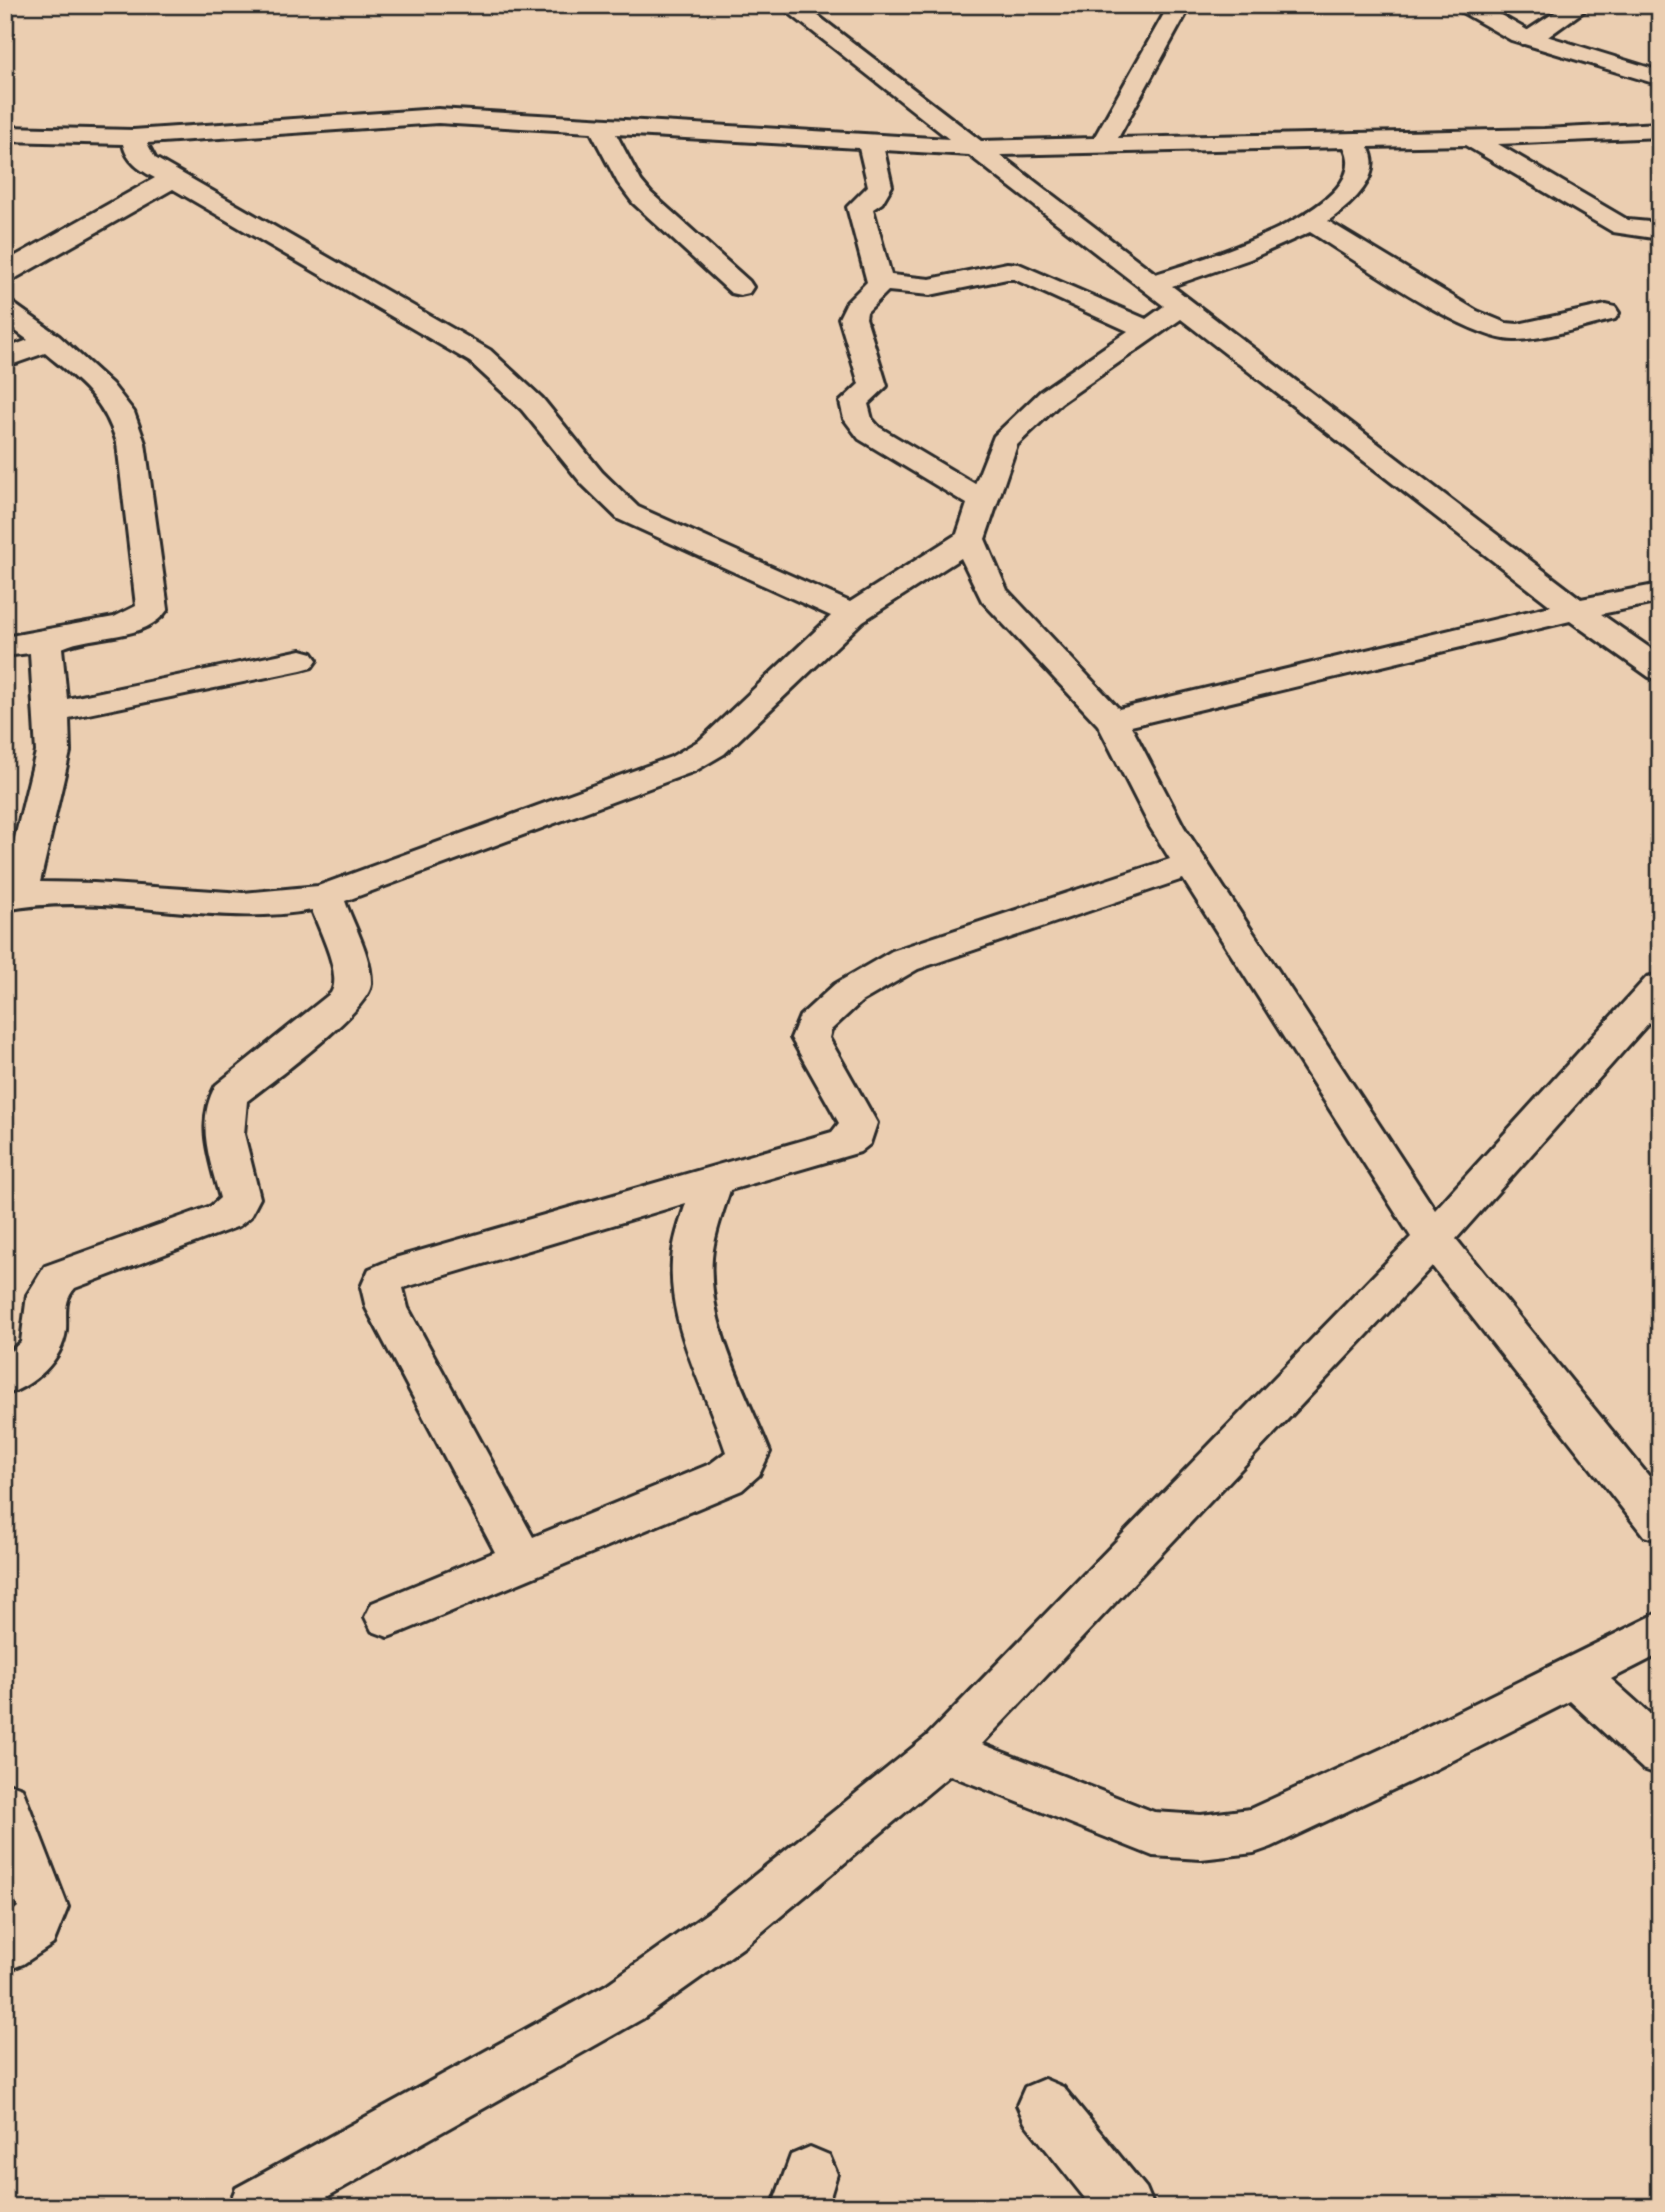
<svg xmlns="http://www.w3.org/2000/svg" width="1665" height="2212" font-family="Pangolin,sans-serif">
  <style>
    .lines { fill: none; stroke-linecap: round; stroke-linejoin: round }
    .street-casing { stroke: #2b2b2b; stroke-width: 6 }
    .secondary-casing { stroke: #2b2b2b; stroke-width: 6 }
    .street { fill: #ebceb1; fill-rule: evenodd }
    .secondary { fill: #ebceb1; fill-rule: evenodd }
  </style>
  <rect width="100%" height="100%" fill="#ebceb1"/>
  <filter id="ink" filterUnits="userSpaceOnUse"><feTurbulence type="fractalNoise" baseFrequency=".0143" numOctaves="2"/><feDisplacementMap in="SourceGraphic" scale="14" xChannelSelector="R" yChannelSelector="G"/><feConvolveMatrix kernelMatrix="1 2 1 2 8 2 1 2 1" color-interpolation-filters="sRGB"/></filter>
  <g filter="url(#ink)">
    <g class="lines">
      <!-- street casing -->
      <g class="street-casing">
        <path id="street" d="M 779,5 L 804,5 L 981,141 L 1094,138 L 1169,5 L 1191,5 L 1118,138 L 1544,129 L 1660,123 L 1660,137 L 1498,144 L 1628,220 L 1660,223 L 1660,239 L 1613,232 L 1465,145 L 1368,147 C 1385,176 1350,206 1328,221 L 1477,311 L 1506,323 L 1518,324 L 1606,305 L 1615,307 L 1619,313 L 1615,319 C 1587,326 1544,339 1516,340 C 1470,342 1354,259 1310,232 L 1250,259 L 1172,286 L 1581,599 L 1660,584 L 1660,602 L 1601,614 L 1660,655 L 1660,680 L 1649,677 L 1570,621 L 1131,726 L 1184,827 L 1435,1210 L 1647,977 L 1660,974 L 1660,1010 L 1456,1239 L 1660,1490 L 1660,1541 L 1644,1536 L 1432,1266 L 982,1744 L 1154,1812 L 1201,1815 L 1250,1809 L 1390,1745 L 1660,1612 L 1660,1654 L 1611,1679 L 1660,1723 L 1660,1775 L 1643,1769 L 1570,1701 L 1424,1775 L 1271,1847 L 1254,1853 L 1201,1859 L 1153,1856 L 950,1775 L 745,1946 L 642,2019 L 309,2207 L 228,2207 L 236,2188 L 606,1985 L 709,1912 L 927,1736 L 1411,1237 L 1183,879 L 918,969 L 861,1002 L 831,1030 L 829,1038 L 877,1123 L 870,1144 L 860,1152 L 730,1190 C 723,1212 714,1235 712,1258 C 707,1324 746,1392 770,1452 L 759,1475 L 742,1490 L 404,1631 L 388,1637 L 372,1631 L 365,1617 L 372,1603 L 495,1552 L 366,1308 L 361,1287 L 369,1269 L 395,1258 L 832,1132 L 839,1123 L 791,1038 L 800,1016 L 835,984 L 892,951 L 1170,859 L 1150,827 L 1098,725 L 982,601 L 961,558 L 863,621 L 724,754 L 695,771 L 345,901 C 354,926 372,957 371,984 C 370,1010 271,1082 247,1101 L 244,1134 L 260,1198 L 250,1217 L 239,1226 L 75,1288 C 63,1301 67,1313 66,1330 C 62,1362 34,1385 5,1395 L 5,1356 L 21,1342 L 27,1295 L 45,1266 L 211,1206 L 220,1198 C 210,1160 195,1122 216,1085 L 331,993 C 343,975 319,930 312,910 C 210,929 107,890 5,910 L 5,879 L 36,752 L 30,653 L 5,656 L 5,637 L 114,617 L 136,606 L 117,443 C 104,399 79,381 45,353 L 5,367 L 5,349 L 28,340 L 5,323 L 5,302 L 14,304 L 59,336 L 112,384 L 134,412 L 145,443 L 168,609 C 145,642 95,633 62,648 L 67,699 L 301,650 L 312,653 L 317,660 L 312,667 L 301,670 L 69,718 L 70,752 L 40,882 L 94,883 L 243,893 L 318,886 L 671,757 L 700,740 L 831,616 L 618,519 L 582,484 L 522,410 L 470,362 L 173,189 L 14,279 L 5,281 L 5,262 L 155,178 C 140,170 127,162 123,144 L 5,141 L 5,127 L 133,130 L 438,109 L 949,139 ZM 438,123 L 591,132 L 618,183 L 633,203 L 731,293 L 740,295 L 749,293 L 753,287 L 749,281 L 651,193 L 641,181 L 616,134 L 859,148 L 868,186 L 847,207 L 867,282 L 847,302 L 839,318 L 859,384 L 840,402 L 844,419 L 859,439 L 967,504 L 957,534 L 850,602 L 638,507 L 602,472 L 542,398 L 490,350 L 155,158 L 147,143 ZM 1344,147 C 1378,208 1194,262 1156,274 L 1000,155 ZM 884,150 L 969,155 L 1164,306 L 1146,319 L 1019,264 L 1007,263 L 930,279 L 891,275 L 873,209 L 882,203 L 892,186 ZM 1007,279 L 1014,279 L 1128,331 L 1041,391 L 994,436 L 975,484 L 879,427 L 872,419 L 868,404 L 887,386 L 866,318 L 867,312 L 888,291 L 930,295 ZM 1181,319 L 1551,606 L 1119,709 L 1007,590 L 985,539 L 1017,445 L 1061,403 ZM 686,1203 C 680,1222 673,1241 672,1261 C 668,1328 706,1390 726,1452 L 710,1464 L 533,1537 L 408,1308 L 403,1288 Z
          M 1566,5 L 1592,5 L 1538,44 L 1522,44 L 1519,39 L 1522,34 Z
          M 5,1782 L 22,1788 L 68,1907 L 53,1944 L 23,1964 L 5,1971 L 5,1918 L 18,1907 L 5,1872 Z
          M 1044,2079 L 1063,2087 L 1146,2188 L 1154,2207 L 1092,2207 L 1025,2123 L 1017,2105 L 1025,2087 Z
          M 810,2147 L 829,2155 L 837,2174 L 827,2207 L 772,2207 L 791,2155 Z"/>
      </g>
      <!-- secondary casing -->
      <g class="secondary-casing">
        <path id="secondary" d="M 1455,5 L 1483,5 L 1527,30 L 1660,71 L 1660,85 L 1511,40 L 1458,10 Z"/>
      </g>
      <!-- street -->
      <use href="#street" class="street"/>
      <!-- secondary -->
      <use href="#secondary" class="secondary"/>
    </g>
  </g>
  <!-- margin -->
  <rect width="1665" height="2212" fill="none" stroke="#ebceb1" stroke-width="28"/>
  <rect x="14" y="14" width="1637" height="2184" fill="none" stroke="#2b2b2b" stroke-width="2.5" filter="url(#ink)"/>
</svg>
